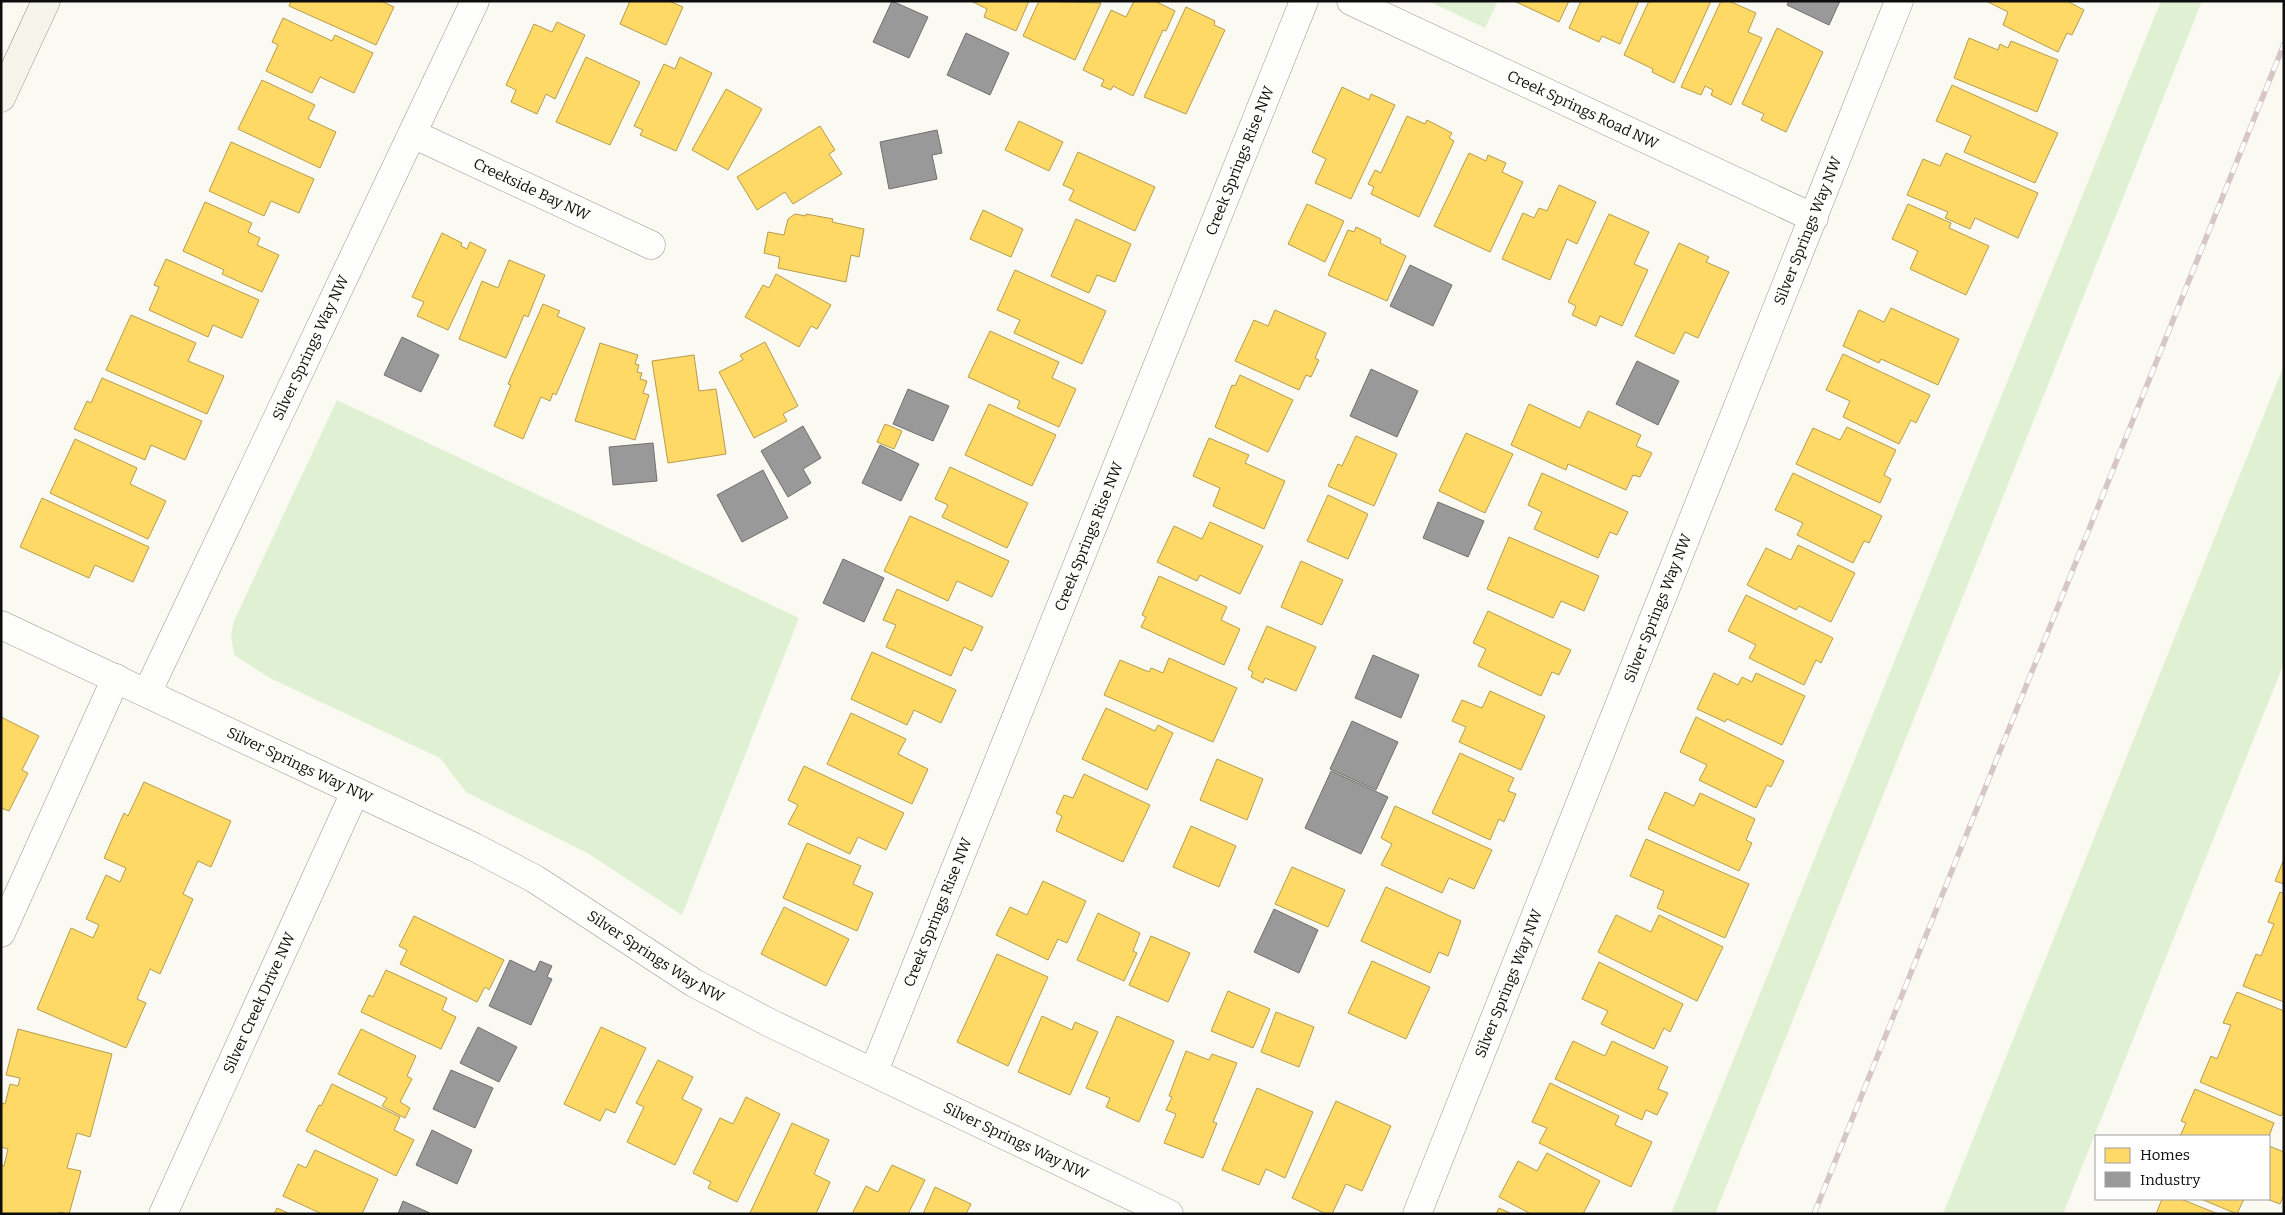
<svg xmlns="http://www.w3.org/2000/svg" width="2285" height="1215" font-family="Bitter,serif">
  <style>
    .green { fill: #e0f0d3 }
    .homes { fill: #ffd966; stroke: #b69c4b }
    .industry { fill: #999; stroke: #6f6f6f }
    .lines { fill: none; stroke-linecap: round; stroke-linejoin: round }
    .street-casing { stroke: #949490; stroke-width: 29 }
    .secondary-casing { stroke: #8b8a87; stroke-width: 29 }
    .street { stroke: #fefefd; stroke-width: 28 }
    .secondary { stroke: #f4f4ea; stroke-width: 28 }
    .rail-casing { stroke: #d6c7c4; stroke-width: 5.5 }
    .rail { stroke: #fff; stroke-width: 4; stroke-dasharray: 11; stroke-linecap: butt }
    .labels { text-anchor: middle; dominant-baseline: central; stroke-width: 5; stroke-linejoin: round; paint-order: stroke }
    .street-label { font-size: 15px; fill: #0d0d0d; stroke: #fff }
  </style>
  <rect width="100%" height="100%" fill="#fbfaf2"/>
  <!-- green -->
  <path class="green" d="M 1428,1 L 1498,1 L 1485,28 Z
    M 2161,1 L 2202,1 L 1715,1214 L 1671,1214 Z
    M 2284,365 L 2284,663 L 2063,1214 L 1943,1214 Z
    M 337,400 L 799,618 L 682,915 L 589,854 L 466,792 L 440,758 L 270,678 L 234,655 L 231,635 L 234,621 Z"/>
  <!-- homes -->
  <path class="homes" d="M 291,1 L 381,1 L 394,7 L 376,45 L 289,6 Z
    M 630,1 L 669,1 L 683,7 L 666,45 L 620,24 Z
    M 971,1 L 1029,1 L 1016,31 L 984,17 L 987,9 Z
    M 1039,1 L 1101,3 L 1075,60 L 1023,36 Z
    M 1134,1 L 1155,1 L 1175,11 L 1166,31 L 1163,30 L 1133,96 L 1113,86 L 1111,90 L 1101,86 L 1104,80 L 1083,70 L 1111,10 L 1126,17 Z
    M 1514,1 L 1569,1 L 1559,22 Z
    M 1581,1 L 1639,1 L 1620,44 L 1602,36 L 1599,42 L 1569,28 Z
    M 1649,1 L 1711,1 L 1674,83 L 1652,72 L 1653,69 L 1624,55 Z
    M 1721,1 L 1729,1 L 1756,13 L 1748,32 L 1762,38 L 1731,105 L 1711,95 L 1713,90 L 1705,86 L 1701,95 L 1681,87 Z
    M 1986,1 L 2067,1 L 2084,10 L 2072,35 L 2067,33 L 2058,52 L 2003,25 L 2008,12 Z
    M 1186,7 L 1215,21 L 1214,25 L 1225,30 L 1186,114 L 1144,97 Z
    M 283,18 L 332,41 L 335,35 L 373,53 L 354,93 L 320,77 L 312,93 L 266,71 L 278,45 L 272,42 Z
    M 557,22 L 585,35 L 555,99 L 546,94 L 537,114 L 511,102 L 516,90 L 506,85 L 534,24 L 552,32 Z
    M 1777,28 L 1823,52 L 1786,132 L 1761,120 L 1764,114 L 1742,104 Z
    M 1969,38 L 1998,50 L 2000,44 L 2008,48 L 2011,41 L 2058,60 L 2037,112 L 1954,78 Z
    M 586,57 L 640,82 L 610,145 L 556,122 Z
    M 680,57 L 712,73 L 676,151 L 640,135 L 643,130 L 634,126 L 664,64 L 675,69 Z
    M 262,80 L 315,105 L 308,119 L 336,132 L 320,168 L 238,129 Z
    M 1952,85 L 2058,133 L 2035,183 L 1964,152 L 1971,136 L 1936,121 Z
    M 1342,87 L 1369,100 L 1371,94 L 1395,105 L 1351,199 L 1315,183 L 1326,159 L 1312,152 Z
    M 726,89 L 762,109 L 728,170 L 692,150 Z
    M 1407,116 L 1425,124 L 1427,120 L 1452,133 L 1449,138 L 1454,141 L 1419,217 L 1371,194 L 1374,187 L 1368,184 L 1375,170 L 1381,173 Z
    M 1019,121 L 1063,142 L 1049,171 L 1005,150 Z
    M 820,126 L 835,150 L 829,154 L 842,174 L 793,204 L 785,192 L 757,210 L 737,177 Z
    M 231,142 L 314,179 L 299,213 L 271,201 L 264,216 L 209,191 Z
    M 1078,152 L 1155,187 L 1135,231 L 1069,200 L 1074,190 L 1063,185 Z
    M 1469,153 L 1486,161 L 1488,155 L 1506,163 L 1502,172 L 1523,182 L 1490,252 L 1434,226 Z
    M 1946,153 L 2038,193 L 2018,238 L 1975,218 L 1970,229 L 1945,218 L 1948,212 L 1907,195 L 1923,159 L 1940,166 Z
    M 1559,185 L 1596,202 L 1577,244 L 1567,239 L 1550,280 L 1502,259 L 1523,213 L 1534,218 L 1539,208 L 1547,211 Z
    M 205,202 L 252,223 L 248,232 L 260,238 L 257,245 L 279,255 L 262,292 L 222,274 L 224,270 L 183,251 Z
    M 1307,204 L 1344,221 L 1325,262 L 1288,244 Z
    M 1908,204 L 1951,223 L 1949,228 L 1989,246 L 1966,295 L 1910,269 L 1918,251 L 1892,239 Z
    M 983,210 L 1023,229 L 1011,257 L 970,239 Z
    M 795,214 L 806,216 L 806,214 L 833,219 L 832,222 L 864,229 L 859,257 L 851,255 L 846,282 L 778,268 L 780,257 L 764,253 L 768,232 L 784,235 L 788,219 Z
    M 1609,214 L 1649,232 L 1634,264 L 1648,270 L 1622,326 L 1600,316 L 1596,326 L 1572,315 L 1576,306 L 1568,302 Z
    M 1076,219 L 1131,244 L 1115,282 L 1097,275 L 1089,293 L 1051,276 Z
    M 1356,227 L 1381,239 L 1380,243 L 1406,256 L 1387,301 L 1328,275 L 1348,230 L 1354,232 Z
    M 442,233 L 462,243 L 461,246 L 467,249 L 470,242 L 486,250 L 448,330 L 417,316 L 424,302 L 412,297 Z
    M 1679,243 L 1709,257 L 1706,262 L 1729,272 L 1698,338 L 1685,332 L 1674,354 L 1635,336 Z
    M 166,259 L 259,300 L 242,338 L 213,325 L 208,337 L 149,310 L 159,287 L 154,285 Z
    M 509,260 L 545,275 L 528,317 L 524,315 L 506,358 L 459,339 L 482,281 L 498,288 Z
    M 1015,270 L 1106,311 L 1082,364 L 1014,333 L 1020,320 L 997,310 Z
    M 776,274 L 831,305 L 817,329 L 811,326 L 799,347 L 745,317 L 763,285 L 769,288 Z
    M 543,304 L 560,311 L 557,316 L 585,328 L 556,395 L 553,393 L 550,401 L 541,397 L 523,439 L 494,426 L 511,385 L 508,384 Z
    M 1891,308 L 1959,339 L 1938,385 L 1881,359 L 1879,363 L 1843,346 L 1859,310 L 1884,322 Z
    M 1275,310 L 1326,333 L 1315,358 L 1319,360 L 1311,377 L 1306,375 L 1299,390 L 1235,361 L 1254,320 L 1268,326 Z
    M 131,315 L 196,343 L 188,361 L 224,376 L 207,414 L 106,370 Z
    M 990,331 L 1059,362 L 1052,378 L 1076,389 L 1059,427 L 1017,408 L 1020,401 L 968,377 Z
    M 765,342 L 798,406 L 783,414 L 787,421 L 754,438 L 719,372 L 743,360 L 740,355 Z
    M 600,343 L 638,355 L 635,364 L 639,365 L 637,372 L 642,373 L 640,379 L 647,381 L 643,393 L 649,395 L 635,440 L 575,421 Z
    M 1843,354 L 1930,395 L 1916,423 L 1911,420 L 1899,444 L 1843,417 L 1850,401 L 1826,390 Z
    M 694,355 L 699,391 L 716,389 L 726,454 L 668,463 L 652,361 Z
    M 1240,375 L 1293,400 L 1268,452 L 1215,427 L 1232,385 L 1235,386 Z
    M 102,378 L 202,421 L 185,460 L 151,445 L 145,460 L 74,429 L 87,401 L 91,403 Z
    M 989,404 L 1056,435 L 1032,486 L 965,455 Z
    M 1529,404 L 1580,428 L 1588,411 L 1641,435 L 1636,446 L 1652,453 L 1640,477 L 1633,475 L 1626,490 L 1568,464 L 1566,470 L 1511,445 Z
    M 885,424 L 902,431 L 894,449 L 877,442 Z
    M 1847,427 L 1896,450 L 1884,475 L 1891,479 L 1880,503 L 1796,464 L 1813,428 L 1840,440 Z
    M 1466,433 L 1513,454 L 1485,513 L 1439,491 Z
    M 1356,436 L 1397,454 L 1374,506 L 1328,486 L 1338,464 L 1342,466 Z
    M 1209,438 L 1249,455 L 1245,463 L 1285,481 L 1264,529 L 1213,506 L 1220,488 L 1193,476 Z
    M 75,439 L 137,468 L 130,484 L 166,501 L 148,539 L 50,493 Z
    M 950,467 L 1028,503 L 1007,548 L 942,517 L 948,505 L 935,499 Z
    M 1542,473 L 1628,512 L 1617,535 L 1610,532 L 1598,558 L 1534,529 L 1542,512 L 1528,505 Z
    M 1793,473 L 1882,516 L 1869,543 L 1864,541 L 1853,563 L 1797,535 L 1803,523 L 1775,510 Z
    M 1328,495 L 1368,514 L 1348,559 L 1307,541 Z
    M 42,498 L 149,547 L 133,582 L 95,565 L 89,578 L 20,547 Z
    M 910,516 L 1009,561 L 992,597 L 957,581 L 948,601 L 884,571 Z
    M 1210,522 L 1263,546 L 1240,594 L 1200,575 L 1197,581 L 1157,562 L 1174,526 L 1202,539 Z
    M 1509,537 L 1599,576 L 1584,611 L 1561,601 L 1553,618 L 1487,589 Z
    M 1798,545 L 1855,573 L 1831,622 L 1799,606 L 1796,610 L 1747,585 L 1766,548 L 1791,560 Z
    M 1301,561 L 1343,580 L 1322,625 L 1281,607 Z
    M 1159,576 L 1227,607 L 1221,620 L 1240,629 L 1224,665 L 1141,627 L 1146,617 L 1142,615 Z
    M 897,589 L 983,627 L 972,651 L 964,647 L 951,676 L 886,647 L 896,625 L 883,620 Z
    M 1746,595 L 1833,638 L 1821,663 L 1816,660 L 1804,685 L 1749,658 L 1756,645 L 1728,631 Z
    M 1488,611 L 1571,650 L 1559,675 L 1552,672 L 1541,696 L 1478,666 L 1486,649 L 1473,643 Z
    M 1267,626 L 1316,647 L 1296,691 L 1265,678 L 1263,683 L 1251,677 L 1253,672 L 1248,669 Z
    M 872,652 L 956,690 L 941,723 L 914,710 L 907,725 L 851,699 Z
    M 1169,658 L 1237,688 L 1213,742 L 1104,695 L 1120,660 L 1149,672 L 1151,668 L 1163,673 Z
    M 1714,673 L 1738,685 L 1742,677 L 1752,682 L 1756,673 L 1805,696 L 1782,745 L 1727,719 L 1725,722 L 1697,709 Z
    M 1490,691 L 1545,716 L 1521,770 L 1459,742 L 1466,727 L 1452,721 L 1462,700 L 1482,708 Z
    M 1106,708 L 1155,731 L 1158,725 L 1173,733 L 1147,790 L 1082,759 Z
    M 851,713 L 906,739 L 898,754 L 928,769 L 912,804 L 827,764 Z
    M 1,717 L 39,736 L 22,770 L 28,773 L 9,811 L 1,808 Z
    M 1696,717 L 1784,761 L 1771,787 L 1767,785 L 1756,808 L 1699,780 L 1707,765 L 1680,752 Z
    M 1460,753 L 1514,778 L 1508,791 L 1516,794 L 1504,822 L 1499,819 L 1490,840 L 1432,813 Z
    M 1217,759 L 1263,779 L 1247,820 L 1200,800 Z
    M 804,766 L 904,813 L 886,850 L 858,837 L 850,854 L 788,824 L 798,805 L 788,800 Z
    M 1084,774 L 1150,805 L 1123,862 L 1056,831 L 1062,816 L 1056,813 L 1064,795 L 1073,798 Z
    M 144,782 L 231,821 L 211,867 L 198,861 L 183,894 L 193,899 L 160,974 L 150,969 L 137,999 L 146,1003 L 126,1048 L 37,1009 L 71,928 L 93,938 L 99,925 L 86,919 L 106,875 L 120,882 L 126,868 L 104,858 L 124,813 L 128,816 Z
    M 1665,792 L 1694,806 L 1700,793 L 1755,819 L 1746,840 L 1752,843 L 1739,871 L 1648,829 Z
    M 1395,806 L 1492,850 L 1474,889 L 1449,878 L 1442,893 L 1381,865 L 1392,844 L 1381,838 Z
    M 1191,826 L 1236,846 L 1219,887 L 1173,867 Z
    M 1646,839 L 1749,884 L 1725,938 L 1657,908 L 1664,891 L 1630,876 Z
    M 807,843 L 861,866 L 853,884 L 873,893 L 857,931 L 783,898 Z
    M 2284,859 L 2284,884 L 2275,881 Z
    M 1292,867 L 1345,890 L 1328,927 L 1275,904 Z
    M 1043,881 L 1086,901 L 1067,943 L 1058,939 L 1048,960 L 996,935 L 1010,907 L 1027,915 Z
    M 1386,887 L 1461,921 L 1448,956 L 1439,952 L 1430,973 L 1361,941 Z
    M 2280,892 L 2284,894 L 2284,1002 L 2243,986 L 2256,954 L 2261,956 L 2274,924 L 2268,922 Z
    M 784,907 L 849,939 L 826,986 L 761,954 Z
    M 1098,913 L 1140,933 L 1133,951 L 1137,953 L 1124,981 L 1077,960 Z
    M 1616,915 L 1651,932 L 1659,915 L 1723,947 L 1697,1001 L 1598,952 Z
    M 414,916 L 504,960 L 489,990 L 485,987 L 477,1002 L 400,964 L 407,950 L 399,946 Z
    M 1151,936 L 1190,953 L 1168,1002 L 1129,985 Z
    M 997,954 L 1048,977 L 1008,1066 L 957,1042 Z
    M 1372,961 L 1430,987 L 1406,1039 L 1348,1013 Z
    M 1599,962 L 1683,1004 L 1670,1032 L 1664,1028 L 1654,1049 L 1601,1024 L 1608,1011 L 1582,999 Z
    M 386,970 L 447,998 L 442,1010 L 456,1017 L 441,1049 L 361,1012 L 369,995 L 373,997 Z
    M 1228,991 L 1270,1009 L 1253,1048 L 1211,1031 Z
    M 2237,992 L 2284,1011 L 2284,1110 L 2281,1116 L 2200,1082 L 2211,1056 L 2217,1059 L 2231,1025 L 2223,1023 Z
    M 1276,1012 L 1314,1027 L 1299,1067 L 1261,1052 Z
    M 1042,1016 L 1072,1030 L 1075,1022 L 1098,1032 L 1070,1095 L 1018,1072 Z
    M 1117,1016 L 1174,1041 L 1139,1122 L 1106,1107 L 1110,1098 L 1086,1088 Z
    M 601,1027 L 646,1048 L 615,1113 L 606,1109 L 600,1121 L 564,1104 Z
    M 18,1029 L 112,1054 L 90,1137 L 77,1133 L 67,1168 L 81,1171 L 69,1214 L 59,1212 L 58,1214 L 1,1214 L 1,1165 L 4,1166 L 8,1149 L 1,1147 L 1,1103 L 5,1104 L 10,1084 L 18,1086 L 20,1078 L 6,1075 Z
    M 361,1029 L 416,1056 L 407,1076 L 412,1079 L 400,1102 L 410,1108 L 405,1118 L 382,1106 L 387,1098 L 338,1074 Z
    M 1573,1041 L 1605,1056 L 1612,1041 L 1668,1067 L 1658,1089 L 1668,1093 L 1657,1115 L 1646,1110 L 1642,1120 L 1555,1079 Z
    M 1186,1051 L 1209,1060 L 1212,1054 L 1237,1063 L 1213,1122 L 1217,1123 L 1203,1158 L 1164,1143 L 1176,1114 L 1166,1110 L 1172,1097 L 1169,1096 Z
    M 658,1060 L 693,1077 L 682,1099 L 702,1109 L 675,1165 L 627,1142 L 644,1107 L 636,1103 Z
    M 1550,1083 L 1619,1116 L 1615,1125 L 1652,1142 L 1631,1187 L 1539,1143 L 1547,1128 L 1532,1122 Z
    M 332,1084 L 400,1117 L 394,1130 L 414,1140 L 396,1176 L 306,1131 L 319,1105 L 321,1106 Z
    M 1257,1088 L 1313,1112 L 1285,1178 L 1266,1169 L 1259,1185 L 1222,1170 Z
    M 2195,1089 L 2274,1123 L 2269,1136 L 2180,1136 L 2186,1123 L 2181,1121 Z
    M 746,1097 L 780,1114 L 737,1202 L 708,1188 L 711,1182 L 693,1173 L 720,1118 L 733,1124 Z
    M 1336,1101 L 1391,1126 L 1362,1191 L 1346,1184 L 1332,1214 L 1326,1214 L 1292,1198 Z
    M 792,1123 L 829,1140 L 814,1174 L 830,1182 L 816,1214 L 752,1214 L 750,1213 Z
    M 2269,1146 L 2284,1152 L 2284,1195 L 2280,1204 L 2267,1199 L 2269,1199 Z
    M 315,1150 L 378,1179 L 362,1214 L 322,1214 L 283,1196 L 298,1164 L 306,1168 Z
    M 1547,1153 L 1600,1181 L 1583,1214 L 1531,1214 L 1499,1197 L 1518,1161 L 1537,1171 Z
    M 892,1165 L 925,1180 L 908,1214 L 852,1214 L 866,1186 L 878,1192 Z
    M 935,1187 L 971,1204 L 966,1214 L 923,1214 Z
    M 2162,1199 L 2181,1199 L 2218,1214 L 2156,1214 Z
    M 2201,1199 L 2244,1199 L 2237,1214 Z
    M 277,1208 L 290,1214 L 274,1214 Z
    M 1499,1208 L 1512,1214 L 1496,1214 Z"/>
  <!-- industry -->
  <path class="industry" d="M 892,1 L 928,17 L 909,58 L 873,42 Z
    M 1789,1 L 1840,1 L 1829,25 L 1787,5 Z
    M 966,33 L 1009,53 L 990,95 L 947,75 Z
    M 937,130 L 942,153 L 932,155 L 937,179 L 889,189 L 880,142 Z
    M 1410,265 L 1452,285 L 1433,326 L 1390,306 Z
    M 402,337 L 439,355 L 421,392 L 384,375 Z
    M 1637,361 L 1679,381 L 1658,425 L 1616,404 Z
    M 1371,369 L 1418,391 L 1397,437 L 1350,416 Z
    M 908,389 L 949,406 L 933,441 L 893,424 Z
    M 803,426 L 821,458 L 803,469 L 811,483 L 788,497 L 761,451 Z
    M 653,443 L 657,481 L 613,485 L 609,447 Z
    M 880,445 L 919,464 L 901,501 L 862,483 Z
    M 763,470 L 788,518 L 742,542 L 717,495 Z
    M 1438,502 L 1484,521 L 1468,557 L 1423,538 Z
    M 843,559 L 884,578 L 864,622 L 823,603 Z
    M 1373,655 L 1419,675 L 1401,718 L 1355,698 Z
    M 1352,721 L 1398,742 L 1376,790 L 1330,769 Z
    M 1331,771 L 1388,797 L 1361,854 L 1305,828 Z
    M 1274,909 L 1318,930 L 1299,973 L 1254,952 Z
    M 510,960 L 535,972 L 540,961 L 552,966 L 547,977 L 552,979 L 531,1025 L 489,1006 Z
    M 478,1027 L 517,1047 L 499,1082 L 460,1063 Z
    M 451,1070 L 493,1088 L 475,1128 L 433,1109 Z
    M 432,1130 L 472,1150 L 457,1184 L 416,1165 Z
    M 403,1201 L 432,1214 L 398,1214 Z"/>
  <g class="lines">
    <!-- street casing -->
    <g class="street-casing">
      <g id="street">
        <path id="s1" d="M 1351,1 L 1814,218"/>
        <path id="s2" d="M 413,134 L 651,245"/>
        <path id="s3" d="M 1,625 L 474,847 L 535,879 L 694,983 L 770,1023 L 1169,1214"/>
        <path id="s4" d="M 147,693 L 475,1"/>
        <path d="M 1,933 L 116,678"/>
        <path id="s5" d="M 874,1071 L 1304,1"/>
        <path id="s6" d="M 163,1214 L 355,792"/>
        <path id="s7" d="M 1417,1214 L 1899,1"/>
      </g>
    </g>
    <!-- secondary casing -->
    <g class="secondary-casing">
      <path id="secondary" d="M 1,98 L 46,1"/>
    </g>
    <!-- street -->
    <use href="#street" class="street"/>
    <!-- secondary -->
    <use href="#secondary" class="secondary"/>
    <!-- rail casing -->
    <g class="rail-casing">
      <path id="rail" d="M 1814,1214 L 2284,44"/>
    </g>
    <!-- rail -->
    <use href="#rail" class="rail"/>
  </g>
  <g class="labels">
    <!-- street labels -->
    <g class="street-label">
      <text stroke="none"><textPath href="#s1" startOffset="256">Creek Springs Road NW</textPath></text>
      <text stroke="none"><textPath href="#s5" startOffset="981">Creek Springs Rise NW</textPath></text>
      <text stroke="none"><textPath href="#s2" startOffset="131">Creekside Bay NW</textPath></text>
      <text stroke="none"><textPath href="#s7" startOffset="1058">Silver Springs Way NW</textPath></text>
      <text stroke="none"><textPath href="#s4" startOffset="382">Silver Springs Way NW</textPath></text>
      <text stroke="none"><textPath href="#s5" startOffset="576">Creek Springs Rise NW</textPath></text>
      <text stroke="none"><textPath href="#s7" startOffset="652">Silver Springs Way NW</textPath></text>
      <text stroke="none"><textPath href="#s3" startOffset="330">Silver Springs Way NW</textPath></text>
      <text stroke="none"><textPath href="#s5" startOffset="171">Creek Springs Rise NW</textPath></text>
      <text stroke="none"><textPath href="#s3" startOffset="735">Silver Springs Way NW</textPath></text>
      <text stroke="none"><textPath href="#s7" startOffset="248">Silver Springs Way NW</textPath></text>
      <text stroke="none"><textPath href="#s6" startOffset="232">Silver Creek Drive NW</textPath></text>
      <text stroke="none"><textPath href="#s3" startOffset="1140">Silver Springs Way NW</textPath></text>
    </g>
  </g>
  <!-- border -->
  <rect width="2285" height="1215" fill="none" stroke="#0d0d0d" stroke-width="5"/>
  <!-- legend -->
  <rect x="2095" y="1135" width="175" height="65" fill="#ffffff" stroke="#9e9e9e"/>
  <rect x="2105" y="1148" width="25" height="15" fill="#ffd966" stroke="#9e9e9e"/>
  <text x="2140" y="1160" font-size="15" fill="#0d0d0d">Homes</text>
  <rect x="2105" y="1172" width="25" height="15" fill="#999999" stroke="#9e9e9e"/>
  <text x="2140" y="1185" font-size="15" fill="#0d0d0d">Industry</text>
</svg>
